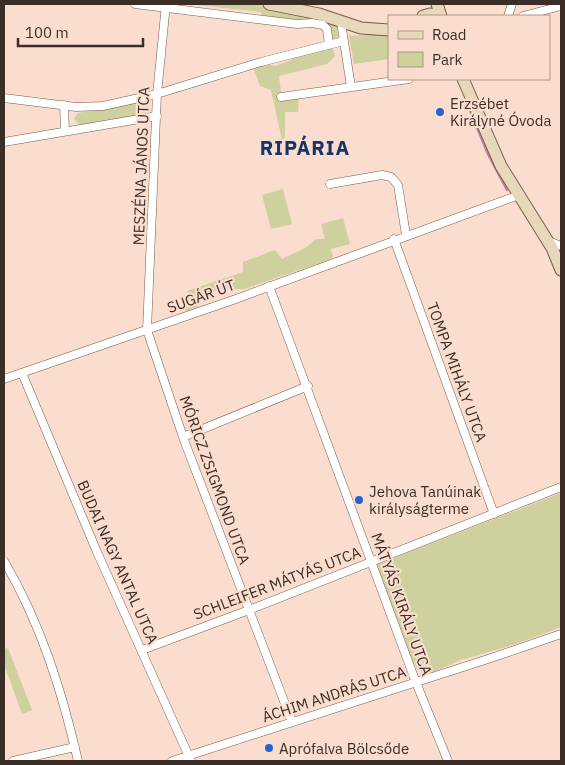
<svg xmlns="http://www.w3.org/2000/svg" width="565" height="765" font-family="'IBM Plex Sans',sans-serif">
  <style>
    .green { fill: #ced09d }
    .lines { fill: none; stroke-linecap: round; stroke-linejoin: round }
    .stream { stroke: #c17e9d; stroke-width: 2.5 }
    .street-casing { stroke: #795a4a; stroke-width: 9 }
    .secondary-casing { stroke: #795a4a; stroke-width: 13 }
    .street { stroke: #fff; stroke-width: 8 }
    .secondary { stroke: #e7d8bb; stroke-width: 11 }
    .poi-dot { fill: #2464d0; stroke: #faddce; stroke-width: 2 }
    .labels { text-anchor: middle; dominant-baseline: central; stroke-width: 4.5; stroke-linejoin: round; paint-order: stroke }
    .poi-label { font-size: 15px; fill: #3b2e26; stroke: #faddce; text-anchor: start }
    .street-label { font-size: 15px; fill: #3b2e26; stroke: #faddce }
    .district-label { font-size: 20px; font-weight: bold; letter-spacing: 1px; fill: #153469; stroke: #faddce }
  </style>
  <rect width="100%" height="100%" fill="#faddce"/>
  <!-- green -->
  <path class="green" d="M 190,4 L 251,4 L 313,15 L 337,24 L 338,38 L 333,39 L 328,28 L 261,15 L 261,12 Z
    M 389,34 L 389,59 L 354,64 L 349,36 Z
    M 333,49 L 335,56 L 327,64 L 279,76 L 281,92 L 299,97 L 298,112 L 285,112 L 285,136 L 282,141 L 271,90 L 260,86 L 253,67 L 266,64 L 276,66 L 303,55 Z
    M 142,100 L 148,105 L 146,115 L 81,126 L 74,119 L 78,113 Z
    M 283,189 L 292,224 L 271,229 L 262,195 Z
    M 343,218 L 350,244 L 331,249 L 333,257 L 329,260 L 244,289 L 220,289 L 203,296 L 198,307 L 186,311 L 184,305 L 193,301 L 193,297 L 187,291 L 243,272 L 243,262 L 275,250 L 282,259 L 307,247 L 316,239 L 325,239 L 321,224 Z
    M 561,493 L 561,627 L 519,643 L 461,660 L 428,674 L 417,669 L 406,648 L 376,565 Z
    M 8,648 L 32,710 L 22,714 L 4,664 L 4,649 Z"/>
  <g class="lines">
    <!-- stream -->
    <path class="stream" d="M 465,98 L 488,154 L 507,190"/>
    <!-- street casing -->
    <g class="street-casing">
      <path id="street" d="M 135,4 L 297,24 L 312,23 L 323,25 L 327,29 L 329,45
        M 166,4 L 157,94 L 147,330 L 184,440 L 292,722
        M 508,16 L 512,4
        M 523,16 L 561,6
        M 341,22 L 351,87
        M 281,97 L 409,79
        M 4,98 L 76,107 L 103,106 L 157,94 L 261,62 L 344,41
        M 64,105 L 65,131
        M 4,142 L 157,116
        M 330,184 L 382,175 L 391,177 L 398,185 L 406,235
        M 394,239 L 494,514
        M 548,241 L 561,246
        M 269,286 L 415,680 L 448,761
        M 22,373 L 97,552 L 191,761
        M 4,379 L 233,300 L 519,195
        M 183,437 L 308,386
        M 4,561 C 41,624 62,691 78,761
        M 142,650 L 249,610 L 561,487
        M 13,761 L 75,747
        M 172,761 L 488,659 L 561,634"/>
    </g>
    <!-- secondary casing -->
    <g class="secondary-casing">
      <path id="secondary" d="M 269,4 L 319,14 L 361,28 L 389,30
        M 437,4 L 441,16
        M 423,16 L 430,14 L 437,16
        M 463,79 L 501,166 L 552,248 L 561,270"/>
    </g>
    <!-- street -->
    <use href="#street" class="street"/>
    <!-- secondary -->
    <use href="#secondary" class="secondary"/>
  </g>
  <!-- markers -->
  <g class="poi-dot">
    <circle cx="440" cy="112" r="5"/>
    <circle cx="359" cy="500" r="5"/>
    <circle cx="269" cy="748" r="5"/>
  </g>
  <g class="labels">
    <!-- poi labels -->
    <g class="poi-label">
      <text x="450" y="103">Erzsébet<tspan x="450" dy="17">Királyné Óvoda</tspan></text>
      <text x="369" y="491">Jehova Tanúinak<tspan x="369" dy="17">királyságterme</tspan></text>
      <text x="279" y="748">Aprófalva Bölcsőde</text>
    </g>
    <!-- street labels -->
    <g class="street-label">
      <text transform="translate(141 166) rotate(-88)">MESZÉNA JÁNOS UTCA</text>
      <text transform="translate(201 296) rotate(-20)">SUGÁR ÚT</text>
      <text transform="translate(457 372) rotate(70)">TOMPA MIHÁLY UTCA</text>
      <text transform="translate(215 480) rotate(70)">MÓRICZ ZSIGMOND UTCA</text>
      <text transform="translate(118 562) rotate(66)">BUDAI NAGY ANTAL UTCA</text>
      <text transform="translate(277 583) rotate(-21)">SCHLEIFER MÁTYÁS UTCA</text>
      <text transform="translate(402 604) rotate(70)">MÁTYÁS KIRÁLY UTCA</text>
      <text transform="translate(334 694) rotate(-18)">ÁCHIM ANDRÁS UTCA</text>
    </g>
    <!-- district labels -->
    <g class="district-label">
      <text x="305" y="147">RIPÁRIA</text>
    </g>
  </g>
  <!-- border -->
  <rect width="565" height="765" fill="none" stroke="#3b2e26" stroke-width="10"/>
  <!-- legend -->
  <rect x="388" y="15" width="162" height="65" fill="#faddce" stroke="#ae978b"/>
  <rect x="398" y="31" width="25" height="8" fill="#e7d8bb" stroke="#ae978b"/>
  <text x="432" y="40" font-size="15" fill="#3b2e26">Road</text>
  <rect x="398" y="52" width="25" height="15" fill="#ced09d" stroke="#ae978b"/>
  <text x="432" y="65" font-size="15" fill="#3b2e26">Park</text>
  <!-- scale -->
  <path d="M18 38v8h125v-8" fill="none" stroke="#3b2e26" stroke-width="2.5"/>
  <text x="25" y="38" font-size="15" fill="#3b2e26" stroke="#faddce" stroke-width="4" paint-order="stroke">100 m</text>
</svg>
